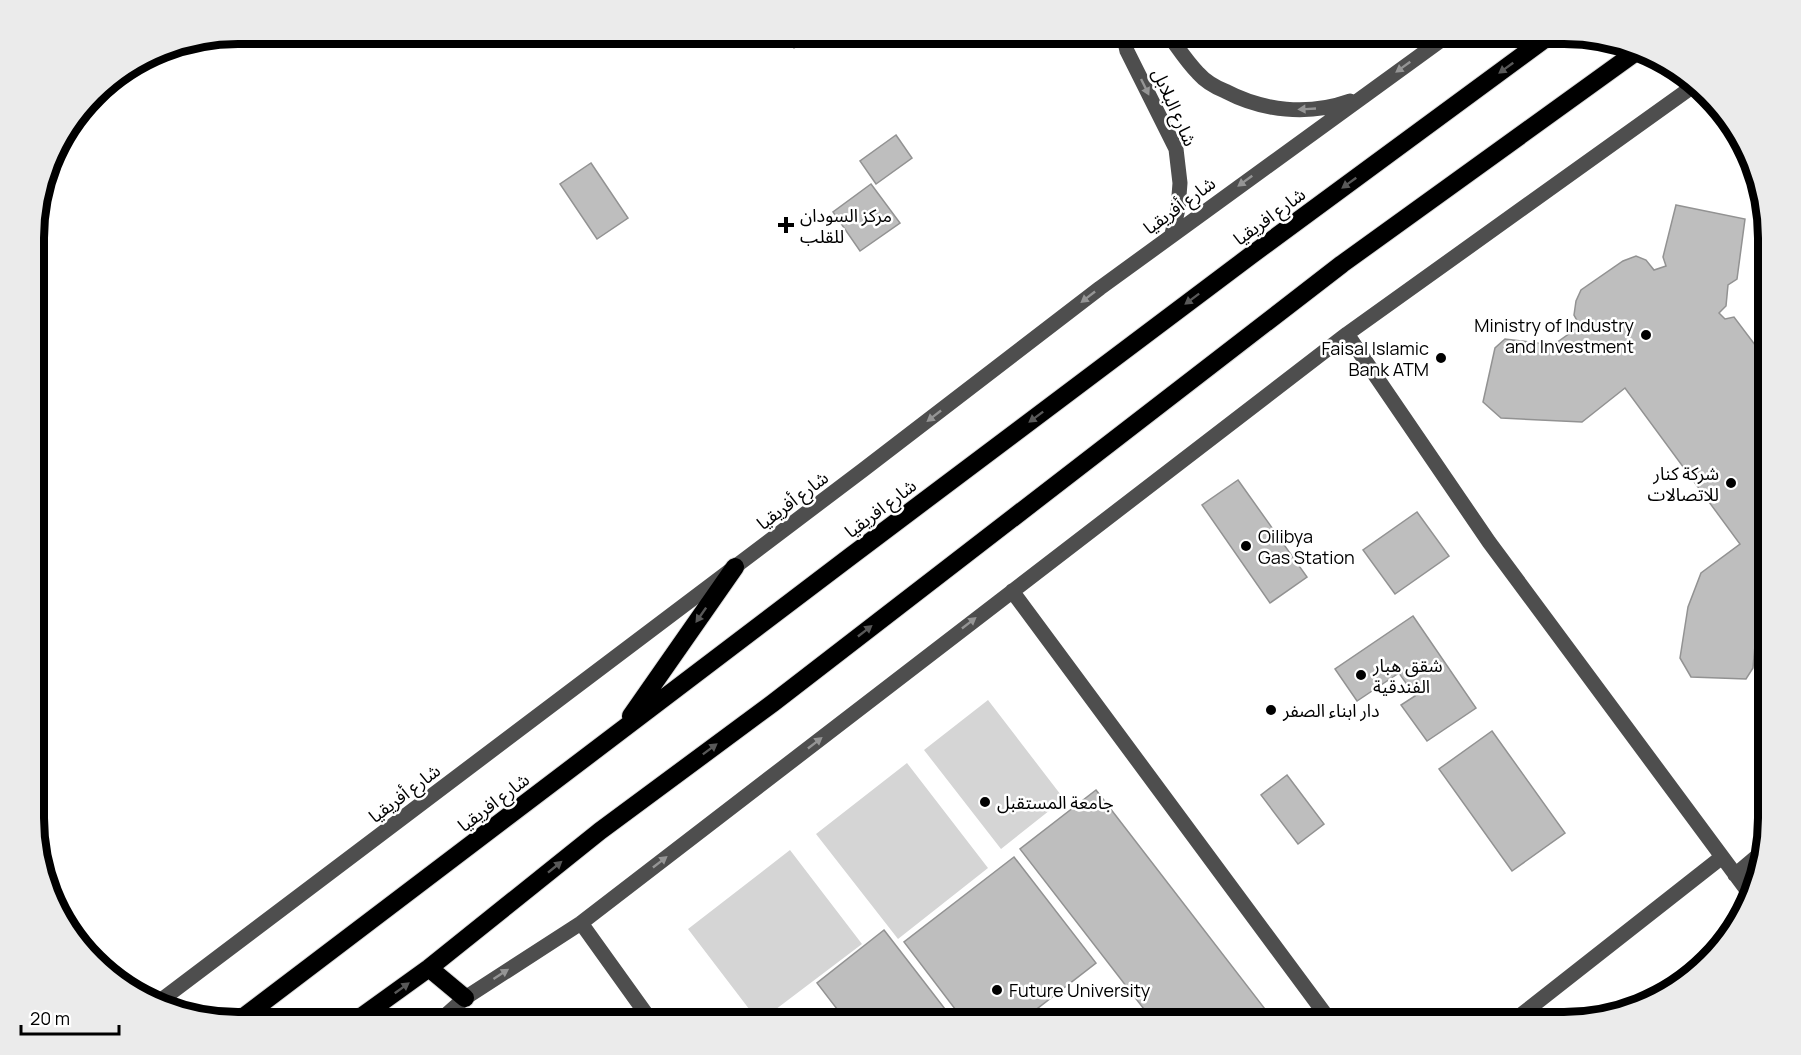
<svg xmlns="http://www.w3.org/2000/svg" width="1801" height="1055" font-family="Manrope,'Noto Sans Arabic',sans-serif">
  <style>
    .green { fill: #d5d5d5 }
    .building { fill: #bebebe; stroke: #929292; stroke-width: 1.5 }
    .lines { fill: none; stroke-linecap: round; stroke-linejoin: round }
    .highway-casing { stroke: #dbdbdb; stroke-width: 20 }
    .minor { stroke: #4e4e4e; stroke-width: 15 }
    .highway { stroke: #000; stroke-width: 18 }
    .oneway { fill: #959595 }
    .oneway2 { fill: #595959 }
    .poi-dot { fill: #000; stroke: #fff; stroke-width: 2 }
    .labels { text-anchor: middle; dominant-baseline: central; stroke-width: 5; stroke-linejoin: round; paint-order: stroke }
    .street-label { font-size: 18px; fill: #000; stroke: #fff }
    .poi-label { font-size: 18px; fill: #000; stroke: #fff; text-anchor: start }
    .rim { fill: none; stroke: #000; stroke-width: 8 }
  </style>
  <rect width="100%" height="100%" fill="#fff"/>
  <!-- green -->
  <path class="green" d="M 988,700 L 1064,799 L 1001,849 L 924,750 Z
    M 907,763 L 988,868 L 898,939 L 816,834 Z
    M 790,850 L 862,944 L 759,1022 L 688,929 Z"/>
  <!-- building -->
  <path class="building" d="M 448,33 L 469,33 L 455,42 Z
    M 783,33 L 816,33 L 794,48 Z
    M 896,135 L 912,158 L 876,184 L 860,161 Z
    M 591,163 L 628,218 L 597,239 L 560,184 Z
    M 871,184 L 900,223 L 860,251 L 833,212 Z
    M 1676,205 L 1745,219 L 1737,279 L 1728,285 L 1726,306 L 1719,313 L 1725,319 L 1734,317 L 1768,362 L 1768,616 L 1756,634 L 1753,668 L 1746,679 L 1691,677 L 1680,658 L 1688,607 L 1701,573 L 1740,544 L 1625,388 L 1582,422 L 1501,418 L 1483,402 L 1495,348 L 1505,339 L 1553,345 L 1580,326 L 1574,315 L 1576,301 L 1581,290 L 1623,261 L 1636,256 L 1646,260 L 1654,270 L 1666,266 L 1663,257 Z
    M 1238,480 L 1307,577 L 1270,603 L 1202,505 Z
    M 1417,512 L 1449,556 L 1395,594 L 1363,550 Z
    M 1413,616 L 1476,708 L 1427,741 L 1401,705 L 1415,696 L 1399,673 L 1357,701 L 1335,669 Z
    M 1492,731 L 1565,833 L 1512,871 L 1439,769 Z
    M 1287,775 L 1324,824 L 1298,844 L 1261,795 Z
    M 1096,790 L 1275,1022 L 1154,1022 L 1020,849 Z
    M 1014,857 L 1096,963 L 1020,1022 L 965,1022 L 904,942 Z
    M 884,930 L 955,1022 L 847,1022 L 817,983 Z
    M 575,1012 L 583,1022 L 561,1022 Z"/>
  <g class="lines">
    <!-- highway casing -->
    <g class="highway-casing">
      <path id="highway" d="M 631,716 L 735,567
        M 429,968 L 465,998
        M 237,1022 L 851,556 L 1250,256 L 1553,33
        M 354,1022 L 429,968 L 600,831 L 773,703 L 1342,264 L 1636,52"/>
    </g>
    <!-- minor -->
    <path class="minor" d="M 1123,33 L 1127,51 L 1176,149 L 1180,183 L 1178,209 L 1172,234
      M 1167,33 C 1177,46 1186,61 1198,73 C 1205,81 1215,87 1225,91 C 1263,111 1308,116 1350,101
      M 1347,334 L 1489,542 L 1749,893
      M 1012,591 L 1331,1022
      M 1735,875 L 1761,853
      M 581,923 L 652,1022
      M 160,1001 L 863,470 L 1100,288 L 1451,33
      M 438,1022 L 465,998 L 581,923 L 1347,334 L 1692,87
      M 1512,1022 L 1722,857"/>
    <!-- highway -->
    <use href="#highway" class="highway"/>
  </g>
  <!-- one-way arrows -->
  <defs><path id="oneway-solid" d="M-6-.8H1V-3.2L6.5 0L1 3.2V.8H-6Z" transform="scale(1.5)"/></defs>
  <g class="oneway">
    <use href="#oneway-solid" transform="translate(1403 67) rotate(144)"/>
    <use href="#oneway-solid" transform="translate(1145 87) rotate(64)"/>
    <use href="#oneway-solid" transform="translate(1307 109) rotate(177)"/>
    <use href="#oneway-solid" transform="translate(1245 181) rotate(144)"/>
    <use href="#oneway-solid" transform="translate(1088 297) rotate(142)"/>
    <use href="#oneway-solid" transform="translate(934 416) rotate(142)"/>
    <use href="#oneway-solid" transform="translate(969 623) rotate(-38)"/>
    <use href="#oneway-solid" transform="translate(815 743) rotate(-38)"/>
    <use href="#oneway-solid" transform="translate(660 862) rotate(-38)"/>
    <use href="#oneway-solid" transform="translate(501 974) rotate(-33)"/>
  </g>
  <g class="oneway2">
    <use href="#oneway-solid" transform="translate(1506 68) rotate(144)"/>
    <use href="#oneway-solid" transform="translate(1349 183) rotate(144)"/>
    <use href="#oneway-solid" transform="translate(1192 299) rotate(143)"/>
    <use href="#oneway-solid" transform="translate(1036 417) rotate(143)"/>
    <use href="#oneway-solid" transform="translate(701 615) rotate(125)"/>
    <use href="#oneway-solid" transform="translate(865 631) rotate(-38)"/>
    <use href="#oneway-solid" transform="translate(710 749) rotate(-37)"/>
    <use href="#oneway-solid" transform="translate(555 867) rotate(-39)"/>
    <use href="#oneway-solid" transform="translate(402 988) rotate(-36)"/>
  </g>
  <!-- markers -->
  <g class="poi-dot">
    <path d="M783 216h6v6h6v6h-6v6h-6v-6h-6v-6h6z"/>
    <circle cx="1646" cy="335" r="6"/>
    <circle cx="1441" cy="358" r="6"/>
    <circle cx="1731" cy="483" r="6"/>
    <circle cx="1246" cy="546" r="6"/>
    <circle cx="1361" cy="675" r="6"/>
    <circle cx="1271" cy="710" r="6"/>
    <circle cx="985" cy="802" r="6"/>
    <circle cx="997" cy="990" r="6"/>
  </g>
  <g class="labels">
    <!-- street labels -->
    <g class="street-label">
      <text transform="translate(1175 107) rotate(66)">شارع البلابل</text>
      <text transform="translate(1179 205) rotate(-36)">شارع أفريقيا</text>
      <text transform="translate(1269 216) rotate(-36)">شارع افريقيا</text>
      <text transform="translate(792 500) rotate(-37)">شارع أفريقيا</text>
      <text transform="translate(880 508) rotate(-37)">شارع افريقيا</text>
      <text transform="translate(404 793) rotate(-37)">شارع أفريقيا</text>
      <text transform="translate(493 802) rotate(-37)">شارع افريقيا</text>
    </g>
    <!-- poi labels -->
    <g class="poi-label">
      <text x="800" y="215">مركز السودان<tspan x="800" dy="21">للقلب</tspan></text>
      <text x="1634" y="325" text-anchor="end">Ministry of Industry<tspan x="1634" dy="21">and Investment</tspan></text>
      <text x="1429" y="348" text-anchor="end">Faisal Islamic<tspan x="1429" dy="21">Bank ATM</tspan></text>
      <text x="1719" y="473" text-anchor="end">شركة كنار<tspan x="1719" dy="21">للاتصالات</tspan></text>
      <text x="1258" y="536">Oilibya<tspan x="1258" dy="21">Gas Station</tspan></text>
      <text x="1373" y="665">شقق هبار<tspan x="1373" dy="21">الفندقية</tspan></text>
      <text x="1283" y="710">دار ابناء الصفر</text>
      <text x="997" y="802">جامعة المستقبل</text>
      <text x="1009" y="990">Future University</text>
    </g>
  </g>
  <!-- crop -->
  <path d="M0 0H1801V1055H0ZM238 44H1564A194 194 0 0 1 1758 238V818A194 194 0 0 1 1564 1012H238A194 194 0 0 1 44 818V238A194 194 0 0 1 238 44Z" fill="#ebebeb" fill-rule="evenodd"/>
  <path class="rim" d="M238 44H1564A194 194 0 0 1 1758 238V818A194 194 0 0 1 1564 1012H238A194 194 0 0 1 44 818V238A194 194 0 0 1 238 44Z"/>
  <!-- scale -->
  <path d="M21 1025v9h98v-9" fill="none" stroke="#000000" stroke-width="3"/>
  <text x="30" y="1025" font-size="18" fill="#000000" stroke="#ffffff" stroke-width="4.5" paint-order="stroke">20 m</text>
</svg>
